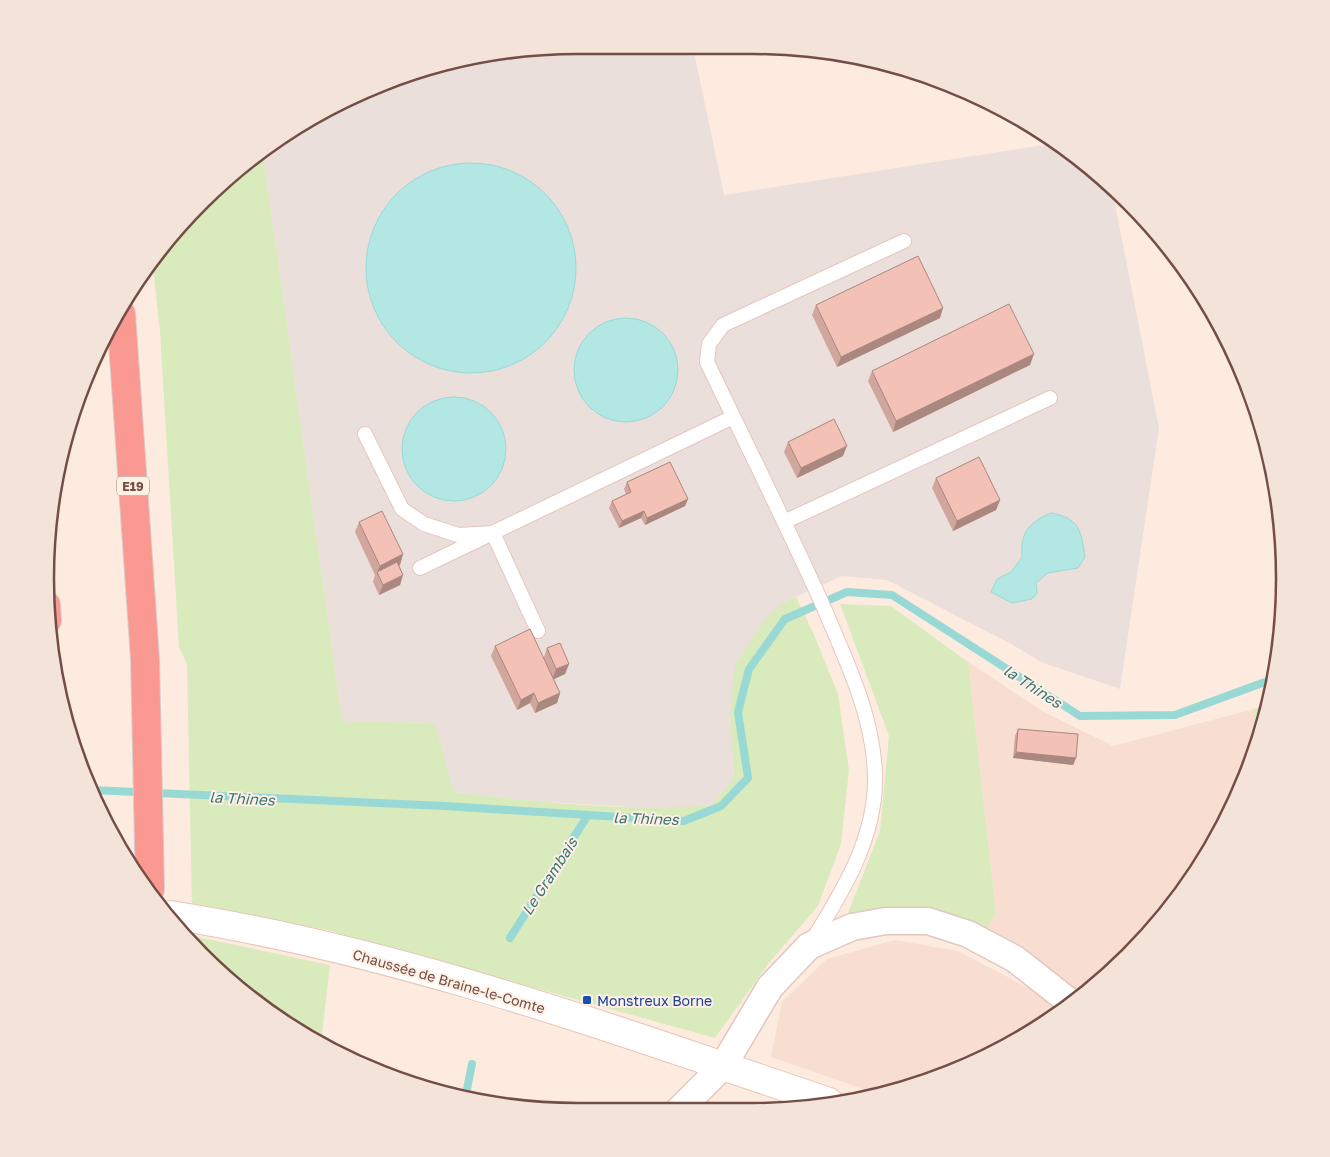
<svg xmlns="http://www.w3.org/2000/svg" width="1330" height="1157" font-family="'Golos Text',sans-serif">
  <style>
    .residential { fill: #f7ded0 }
    .industrial { fill: #ebdfdb }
    .green { fill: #d9eabd }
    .water { fill: #b3e7e3; stroke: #99d9d5 }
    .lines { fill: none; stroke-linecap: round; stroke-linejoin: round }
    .stream { stroke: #99d9d5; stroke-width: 8 }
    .lane-casing { stroke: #e3c7be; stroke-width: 16 }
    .street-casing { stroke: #e3c7be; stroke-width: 29 }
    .secondary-casing { stroke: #e8c6ba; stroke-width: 30 }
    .highway-casing { stroke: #d8cdcb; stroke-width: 30 }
    .lane { stroke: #fff; stroke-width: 14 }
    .street { stroke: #fff; stroke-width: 26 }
    .secondary { stroke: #fff; stroke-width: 28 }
    .highway { stroke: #fa9892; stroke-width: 28 }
    .wall { fill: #d1a69c }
    .shaded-wall { fill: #aa877f }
    .building { fill: #f3c1b5; stroke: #aa877f }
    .transit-dot { fill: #1a4fb4; stroke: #fff0e6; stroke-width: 2 }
    .labels { text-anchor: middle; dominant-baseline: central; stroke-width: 4; stroke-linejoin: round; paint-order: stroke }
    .shield { fill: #fff0e6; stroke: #9e7e76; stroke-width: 1 }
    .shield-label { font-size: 12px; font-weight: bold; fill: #744d46 }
    .street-label { font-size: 14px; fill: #744d46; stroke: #fff0e6 }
    .transit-label { font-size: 14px; fill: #164399; stroke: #fff0e6; text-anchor: start }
    .water-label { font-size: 15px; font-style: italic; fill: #377471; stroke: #fff0e6 }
    .rim { fill: none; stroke: #744d46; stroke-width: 2.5 }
  </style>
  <rect width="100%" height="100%" fill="#fdebdf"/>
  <!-- residential -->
  <path class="residential" d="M 968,662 L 1042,711 L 1113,746 L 1254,709 L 1255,749 L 1230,815 L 1175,903 L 1103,980 L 1078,998 L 986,930 L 996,913 Z
    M 895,940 L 958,951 L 1036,992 L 1062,1009 L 1018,1041 L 923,1084 L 875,1093 L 771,1057 L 782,1002 L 827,959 Z"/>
  <!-- industrial -->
  <path class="industrial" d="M 579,45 L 693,47 L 724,195 L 1057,143 L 1076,155 L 1112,189 L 1159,428 L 1120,689 L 1041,662 L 1013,645 L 887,580 L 842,576 L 782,603 L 730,716 L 734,778 L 711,805 L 662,809 L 532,801 L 454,792 L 435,723 L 342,721 L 263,153 L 342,100 L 441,63 Z"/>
  <!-- green -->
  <path class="green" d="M 263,153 L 342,721 L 435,723 L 454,792 C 539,802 625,812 711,805 L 734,778 L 730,716 L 735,665 L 763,622 L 782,603 L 796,597 L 814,635 L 838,694 L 849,770 L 841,844 L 818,906 L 769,963 L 715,1038 L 327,930 L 192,907 L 187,664 L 179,647 L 160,332 L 152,259 L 227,177 Z
    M 840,604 L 891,606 L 968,662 L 996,913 L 986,930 L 927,907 L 846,918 L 880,831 L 889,736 Z
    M 1269,704 L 1267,717 L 1255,749 L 1254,709 Z
    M 193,936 L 330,965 L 321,1043 L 282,1022 L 201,956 L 193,946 Z"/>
  <!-- water -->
  <path class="water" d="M366 268a105 105 0 1 1 210 0a105 105 0 1 1-210 0Z
    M574 370a52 52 0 1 1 104 0a52 52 0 1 1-104 0Z
    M402 449a52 52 0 1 1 104 0a52 52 0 1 1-104 0Z
    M 1051,513 C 1080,518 1081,531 1085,557 L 1078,568 L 1048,573 L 1036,583 L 1037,593 L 1032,599 L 1012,603 L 991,592 L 997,579 L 1011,572 L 1022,557 C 1020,533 1029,522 1051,513 Z"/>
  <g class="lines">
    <!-- stream -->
    <path class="stream" d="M 92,790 L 444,806 L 684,821 L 721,806 L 748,778 L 738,712 L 749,669 L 785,619 L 847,592 L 892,595 L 1080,716 L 1175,715 L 1273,679
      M 510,938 L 588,815
      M 465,1099 L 472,1064"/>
    <!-- lane casing -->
    <g class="lane-casing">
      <path id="lane" d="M 365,434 L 402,509 L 424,524 L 458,535 L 493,533 L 538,631
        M 784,522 L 1050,398
        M 420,568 L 733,417
        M 812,941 C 843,891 876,838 875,777 C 874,717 847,663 824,608 C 787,525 746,444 707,362 L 709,344 L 723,325 L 904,241"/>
    </g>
    <!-- street casing -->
    <g class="street-casing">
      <path id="street" d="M 678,1111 L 723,1066 L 770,987 L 809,946 L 852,927 L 886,921 L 928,921 L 968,934 L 1015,959 L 1071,1003"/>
    </g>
    <!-- secondary casing -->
    <g class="secondary-casing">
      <path id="secondary" d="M 170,915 C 396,950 613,1029 829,1102"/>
    </g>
    <!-- highway casing -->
    <g class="highway-casing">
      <path id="highway" d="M 121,314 L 145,659 L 150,889
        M 46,605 L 47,620"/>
    </g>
    <!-- lane -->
    <use href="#lane" class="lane"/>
    <!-- street -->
    <use href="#street" class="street"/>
    <!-- secondary -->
    <use href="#secondary" class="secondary"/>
    <!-- highway -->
    <use href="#highway" class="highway"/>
  </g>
  <!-- wall -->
  <path class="wall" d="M 816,305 L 940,318 L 837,367 L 812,315 Z
    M 1030,365 L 893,432 L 868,381 L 872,371 Z
    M 788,442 L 843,456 L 797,478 L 784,452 Z
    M 936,478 L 1000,500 L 996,510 L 953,531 L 932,488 Z
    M 627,482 L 688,499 L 685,506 L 645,525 L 641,518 L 619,528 L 609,508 L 612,501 L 626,494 L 624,489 Z
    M 359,522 L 403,554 L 400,565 L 399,565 L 403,575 L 400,585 L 379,595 L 373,582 L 375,575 L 355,532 Z
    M 495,646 L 544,657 L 547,648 L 569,664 L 565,674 L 554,679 L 560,693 L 557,703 L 535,713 L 530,703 L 517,710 L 491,656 Z
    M 1018,729 L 1076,758 L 1073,765 L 1013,758 L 1015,736 Z"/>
  <!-- shaded-wall -->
  <path class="shaded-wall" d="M 943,308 L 940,318 L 837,367 L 841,357 Z
    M 1034,354 L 1030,365 L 893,432 L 896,421 Z
    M 847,446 L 843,456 L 797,478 L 801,468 Z
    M 688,499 L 685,506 L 645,525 L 647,518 Z
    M 1000,500 L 996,510 L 953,531 L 957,521 Z
    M 644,511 L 641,518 L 619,528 L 622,521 Z
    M 403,554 L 400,565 L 378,575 L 377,573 L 380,566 Z
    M 403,575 L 400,585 L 379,595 L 383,585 Z
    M 569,664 L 565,674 L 552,680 L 556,669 Z
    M 534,693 L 530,703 L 517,710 L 521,700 Z
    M 560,693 L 557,703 L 535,713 L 538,703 Z
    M 1016,752 L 1076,758 L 1073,765 L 1013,758 Z"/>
  <!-- building -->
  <path class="building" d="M 918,256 L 943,308 L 841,357 L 816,305 Z
    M 1009,304 L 1034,354 L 896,421 L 872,371 Z
    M 834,419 L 847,446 L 801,468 L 788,442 Z
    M 979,457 L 1000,500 L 957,521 L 936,478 Z
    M 670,462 L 688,499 L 647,518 L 644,511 L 622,521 L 612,501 L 631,492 L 627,482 Z
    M 382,511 L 403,554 L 380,566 L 359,522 Z
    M 397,562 L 403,575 L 383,585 L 377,572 Z
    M 530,629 L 560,693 L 538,703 L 534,693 L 521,700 L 495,646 Z
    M 560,643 L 569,664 L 556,669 L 547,648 Z
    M 1018,729 L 1078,734 L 1076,758 L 1016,752 Z"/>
  <!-- markers -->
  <rect class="transit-dot" x="582" y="995" width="10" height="10" rx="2.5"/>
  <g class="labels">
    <!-- shield labels -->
    <rect class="shield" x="117" y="476.5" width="32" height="19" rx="4"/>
    <g class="shield-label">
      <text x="133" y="486">E19</text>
    </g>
    <!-- street labels -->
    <g class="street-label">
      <text transform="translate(449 981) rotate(16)">Chaussée de Braine-le-Comte</text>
    </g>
    <!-- transit labels -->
    <g class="transit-label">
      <text x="597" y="1000">Monstreux Borne</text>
    </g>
    <!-- water labels -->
    <g class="water-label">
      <text transform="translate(1033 686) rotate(33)">la Thines</text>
      <text transform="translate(242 798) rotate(3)">la Thines</text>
      <text transform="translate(646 818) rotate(2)">la Thines</text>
      <text transform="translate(549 876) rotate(-57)">Le Grambais</text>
    </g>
  </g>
  <!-- crop -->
  <path d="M0 0H1330V1157H0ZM578 54H752A524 524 0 0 1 1276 578V579A524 524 0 0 1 752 1103H578A524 524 0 0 1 54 579V578A524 524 0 0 1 578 54Z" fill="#f4e3d9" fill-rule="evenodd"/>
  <path class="rim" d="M578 54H752A524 524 0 0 1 1276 578V579A524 524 0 0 1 752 1103H578A524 524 0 0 1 54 579V578A524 524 0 0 1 578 54Z"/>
</svg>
